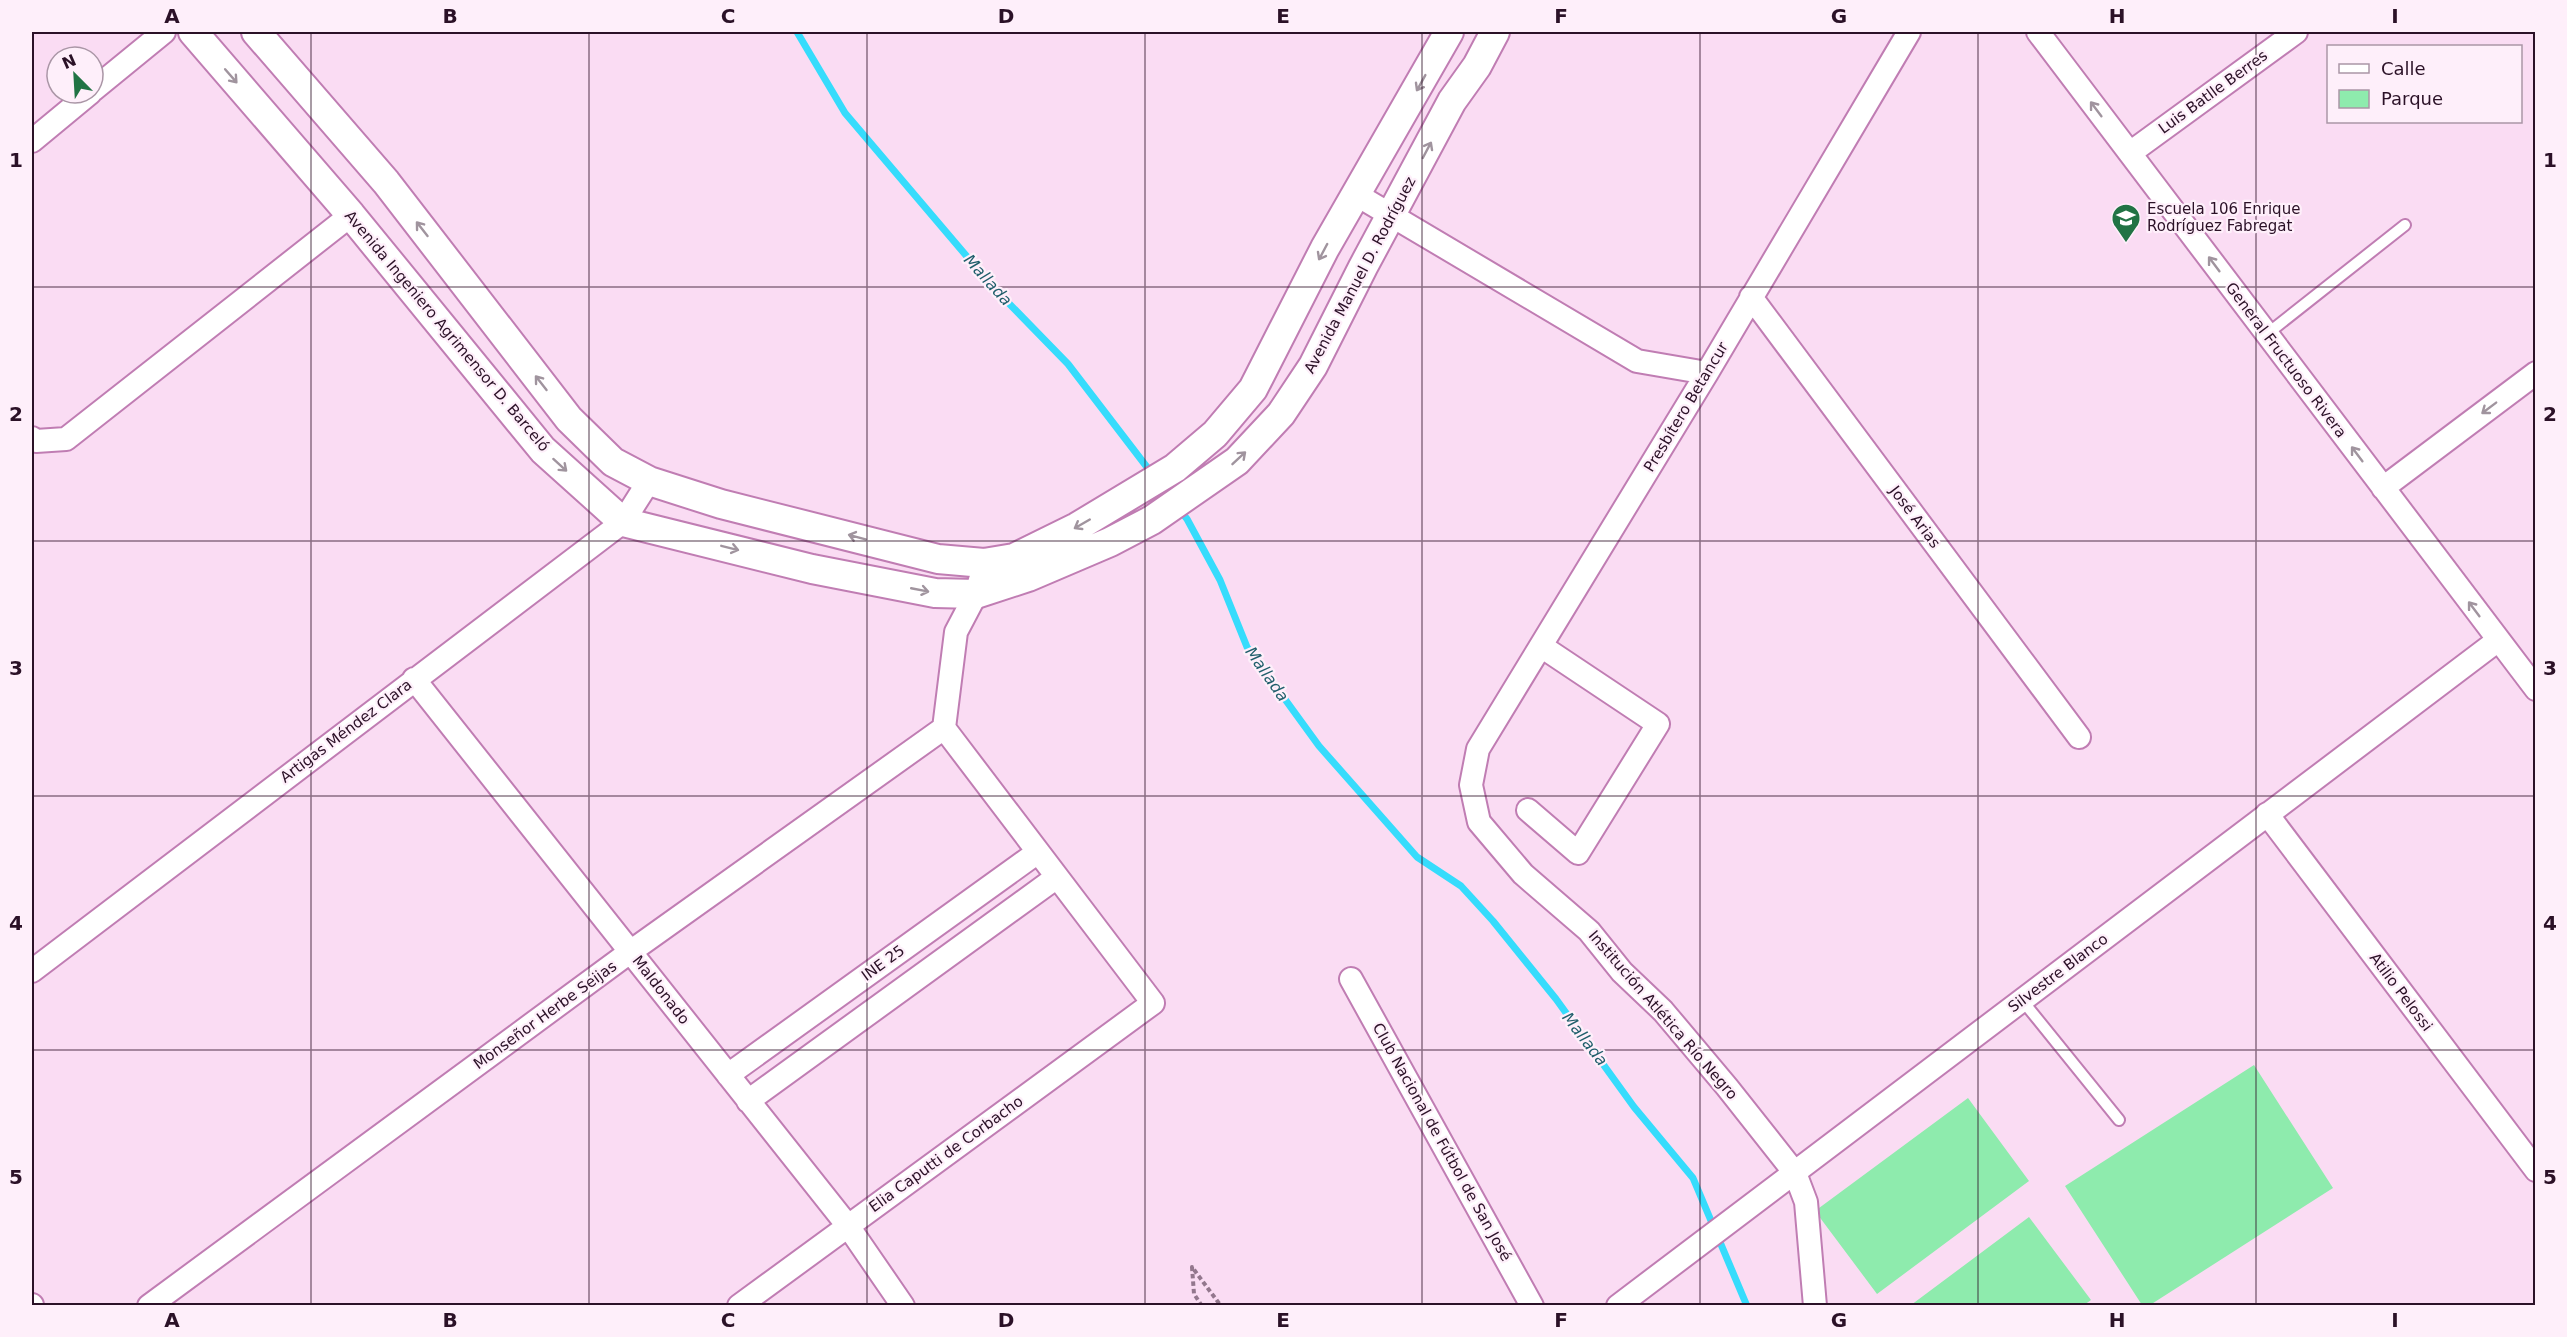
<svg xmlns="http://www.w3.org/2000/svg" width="2567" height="1337" font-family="'DejaVu Sans',sans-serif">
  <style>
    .green { fill: #8eebad }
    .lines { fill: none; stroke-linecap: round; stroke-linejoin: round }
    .stream { stroke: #36dcfc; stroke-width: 7 }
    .service-casing { stroke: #c07db3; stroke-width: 14 }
    .minor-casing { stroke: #c07db3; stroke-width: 26 }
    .tertiary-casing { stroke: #c07db3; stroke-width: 32 }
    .path { stroke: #93778d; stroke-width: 4; stroke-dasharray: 4.5 3; stroke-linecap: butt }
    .service { stroke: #fff; stroke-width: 10 }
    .minor { stroke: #fff; stroke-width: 22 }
    .tertiary { stroke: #fff; stroke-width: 28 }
    .oneway { stroke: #a0949e }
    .grid { fill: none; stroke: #2b1127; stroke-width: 1.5; stroke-opacity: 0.55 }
    .labels { text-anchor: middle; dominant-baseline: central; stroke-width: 4.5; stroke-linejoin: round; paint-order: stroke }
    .street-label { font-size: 15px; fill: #2b1127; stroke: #feeffa }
    .poi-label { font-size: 15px; fill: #2b1127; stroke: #feeffa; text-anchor: start }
    .water-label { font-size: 16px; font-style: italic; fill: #1f5e6b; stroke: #feeffa }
    .neatline { fill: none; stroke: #2b1127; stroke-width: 2 }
    .grid-label { font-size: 20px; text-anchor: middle; font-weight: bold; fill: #2b1127 }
  </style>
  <rect width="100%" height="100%" fill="#fadcf3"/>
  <!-- green -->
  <path class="green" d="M 2254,1065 L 2333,1188 L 2150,1305 L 2142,1305 L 2065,1186 Z
    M 1968,1098 L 2029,1181 L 1877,1294 L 1815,1211 Z
    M 2029,1217 L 2091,1300 L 2084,1305 L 1911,1305 Z"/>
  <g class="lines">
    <!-- stream -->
    <path class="stream" d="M 797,32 L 845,113 L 992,286 L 1068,364 L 1153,475
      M 1178,508 L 1187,519 L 1220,580 L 1247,647 L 1319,746 L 1417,857 L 1461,886 L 1493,921 L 1556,999 L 1634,1107 L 1693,1178 L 1747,1306"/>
    <!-- service casing -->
    <g class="service-casing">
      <path id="service" d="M 2267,334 L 2405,225
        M 2022,1000 L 2119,1120"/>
    </g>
    <!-- minor casing -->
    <g class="minor-casing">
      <path id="minor" d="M 2038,32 L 2536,689
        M 93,90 L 164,32
        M 32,141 L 90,93
        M 2130,153 L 2296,32
        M 1357,195 L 1637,361 L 1707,373
        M 1751,297 L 2079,737
        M 32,438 L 36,441 L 66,439 L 351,215
        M 2383,488 L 2536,373
        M 414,679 L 848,1226 L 903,1306
        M 1528,810 L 1578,853 L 1658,724 L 1541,646
        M 2267,814 L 2536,1170
        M 32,971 L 623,522 L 649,481
        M 1351,979 L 1532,1306
        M 728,1075 L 1038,852
        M 748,1101 L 1057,877
        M 32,1305 L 32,1306
        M 149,1306 L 630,952 L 944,728
        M 739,1306 L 1153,1003 L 944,728 L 956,632 L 976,594 L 980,580
        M 1618,1306 L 2497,641
        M 1815,1306 L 1806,1202 L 1795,1173 L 1727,1087 L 1663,1011 L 1622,972 L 1589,931 L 1523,874 L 1479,822 L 1471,785 L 1478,749 L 1707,373 L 1909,32"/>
    </g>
    <!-- tertiary casing -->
    <g class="tertiary-casing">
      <path id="tertiary" d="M 193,32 L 351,215 L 543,450 L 623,522 L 812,569 L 935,593 L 976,594 L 1028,577 L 1110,542 L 1152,520 L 1237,461 L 1281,414 L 1313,366 L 1363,267 L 1452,101 L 1477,66 L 1495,32
        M 256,32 L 386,182 L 569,419 L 613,462 L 649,481 L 721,504 L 938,559 L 984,563 L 1014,558 L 1077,527 L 1175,468 L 1215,434 L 1253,389 L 1325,248 L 1449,32"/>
    </g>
    <!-- path -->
    <path class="path" d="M 1202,1306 L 1194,1294 L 1192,1267 L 1221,1306"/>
    <!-- service -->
    <use href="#service" class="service"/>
    <!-- minor -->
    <use href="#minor" class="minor"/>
    <!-- tertiary -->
    <use href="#tertiary" class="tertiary"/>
  </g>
  <!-- one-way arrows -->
  <defs><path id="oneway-shaft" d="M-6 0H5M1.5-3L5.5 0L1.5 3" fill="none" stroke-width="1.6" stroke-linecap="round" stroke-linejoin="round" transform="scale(1.5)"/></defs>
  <g class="oneway">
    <use href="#oneway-shaft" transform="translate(231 76) rotate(49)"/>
    <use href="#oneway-shaft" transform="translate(1421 83) rotate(119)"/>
    <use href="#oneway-shaft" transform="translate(2096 109) rotate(-127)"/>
    <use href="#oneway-shaft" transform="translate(1427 150) rotate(-62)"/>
    <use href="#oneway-shaft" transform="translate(422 229) rotate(-128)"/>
    <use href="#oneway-shaft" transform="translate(1323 252) rotate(118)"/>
    <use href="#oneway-shaft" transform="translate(2214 264) rotate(-127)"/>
    <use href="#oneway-shaft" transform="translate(541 383) rotate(-128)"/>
    <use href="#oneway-shaft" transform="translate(2489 408) rotate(143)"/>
    <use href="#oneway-shaft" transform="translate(2357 454) rotate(-127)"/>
    <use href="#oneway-shaft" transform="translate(1239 458) rotate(-43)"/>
    <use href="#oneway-shaft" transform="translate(560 465) rotate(42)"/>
    <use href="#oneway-shaft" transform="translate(1082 524) rotate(150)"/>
    <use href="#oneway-shaft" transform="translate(857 537) rotate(-165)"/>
    <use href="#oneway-shaft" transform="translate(730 548) rotate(14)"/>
    <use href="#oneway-shaft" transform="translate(920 590) rotate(11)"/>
    <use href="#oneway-shaft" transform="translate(2474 609) rotate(-127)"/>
  </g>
  <!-- grid -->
  <path class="grid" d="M 311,32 L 311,1306M 589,32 L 589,1306M 867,32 L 867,1306M 1145,32 L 1145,1306M 1422,32 L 1422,1306M 1700,32 L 1700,1306M 1978,32 L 1978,1306M 2256,32 L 2256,1306M 32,287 L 2536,287M 32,541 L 2536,541M 32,796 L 2536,796M 32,1050 L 2536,1050"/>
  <!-- icons -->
  <defs>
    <g id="school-pin" transform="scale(1.5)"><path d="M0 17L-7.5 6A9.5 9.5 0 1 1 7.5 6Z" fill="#217344" stroke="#feeffa"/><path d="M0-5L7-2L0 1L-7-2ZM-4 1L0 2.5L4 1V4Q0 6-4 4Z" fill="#fff"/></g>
  </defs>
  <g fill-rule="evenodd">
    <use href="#school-pin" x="2126" y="218"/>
  </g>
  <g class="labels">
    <!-- street labels -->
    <g class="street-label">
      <text transform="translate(2213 92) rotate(-36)">Luis Batlle Berres</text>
      <text transform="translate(1360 275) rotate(-62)">Avenida Manuel D. Rodríguez</text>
      <text transform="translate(447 331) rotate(50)">Avenida Ingeniero Agrimensor D. Barceló</text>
      <text transform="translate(2286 360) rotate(53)">General Fructuoso Rivera</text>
      <text transform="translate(1686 407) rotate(-59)">Presbítero Betancur</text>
      <text transform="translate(1915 517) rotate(53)">José Arias</text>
      <text transform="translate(346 731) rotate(-37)">Artigas Méndez Clara</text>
      <text transform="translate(883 963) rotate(-36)">INE 25</text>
      <text transform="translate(2058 973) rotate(-37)">Silvestre Blanco</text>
      <text transform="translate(661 990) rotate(52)">Maldonado</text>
      <text transform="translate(2401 992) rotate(53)">Atilio Pelossi</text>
      <text transform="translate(545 1015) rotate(-36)">Monseñor Herbe Seijas</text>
      <text transform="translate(1663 1015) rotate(49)">Institución Atlética Río Negro</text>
      <text transform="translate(1442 1142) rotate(61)">Club Nacional de Fútbol de San José</text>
      <text transform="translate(946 1154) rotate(-36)">Elia Caputti de Corbacho</text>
    </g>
    <!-- poi labels -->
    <g class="poi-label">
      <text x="2147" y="209">Escuela 106 Enrique<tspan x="2147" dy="17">Rodríguez Fabregat</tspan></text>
    </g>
    <!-- water labels -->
    <g class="water-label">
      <text transform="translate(988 280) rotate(48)">Mallada</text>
      <text transform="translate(1267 674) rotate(55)">Mallada</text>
      <text transform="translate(1585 1039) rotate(52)">Mallada</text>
    </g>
  </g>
  <!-- border -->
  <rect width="2567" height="1337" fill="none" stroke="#feeffa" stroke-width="66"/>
  <!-- legend -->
  <rect x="2327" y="45" width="195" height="78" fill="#feeffa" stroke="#aa96a6" stroke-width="1.5"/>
  <rect x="2339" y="64" width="30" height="9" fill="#ffffff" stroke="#aa96a6" stroke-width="1.5"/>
  <text x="2381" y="75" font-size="18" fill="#2b1127">Calle</text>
  <rect x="2339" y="90" width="30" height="18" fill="#8eebad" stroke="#aa96a6" stroke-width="1.5"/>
  <text x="2381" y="105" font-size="18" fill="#2b1127">Parque</text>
  <!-- north arrow -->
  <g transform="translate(75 75) rotate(336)"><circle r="28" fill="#feeffa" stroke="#aa96a6" stroke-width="1.5"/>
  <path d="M0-4.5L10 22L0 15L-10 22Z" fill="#217344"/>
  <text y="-9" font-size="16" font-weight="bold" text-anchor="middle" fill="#2b1127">N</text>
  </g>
  <rect x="33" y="33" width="2501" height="1271" class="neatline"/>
  <g class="grid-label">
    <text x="172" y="23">A</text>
    <text x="450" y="23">B</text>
    <text x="728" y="23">C</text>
    <text x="1006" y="23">D</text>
    <text x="1283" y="23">E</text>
    <text x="1561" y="23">F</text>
    <text x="1839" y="23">G</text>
    <text x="2117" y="23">H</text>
    <text x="2395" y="23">I</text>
    <text x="16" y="167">1</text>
    <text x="2550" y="167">1</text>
    <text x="16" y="421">2</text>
    <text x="2550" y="421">2</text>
    <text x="16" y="675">3</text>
    <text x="2550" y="675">3</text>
    <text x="16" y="930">4</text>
    <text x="2550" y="930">4</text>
    <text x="16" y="1184">5</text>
    <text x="2550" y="1184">5</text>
    <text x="172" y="1327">A</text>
    <text x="450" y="1327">B</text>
    <text x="728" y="1327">C</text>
    <text x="1006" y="1327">D</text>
    <text x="1283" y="1327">E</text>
    <text x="1561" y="1327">F</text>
    <text x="1839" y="1327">G</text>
    <text x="2117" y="1327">H</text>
    <text x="2395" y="1327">I</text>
  </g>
</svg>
